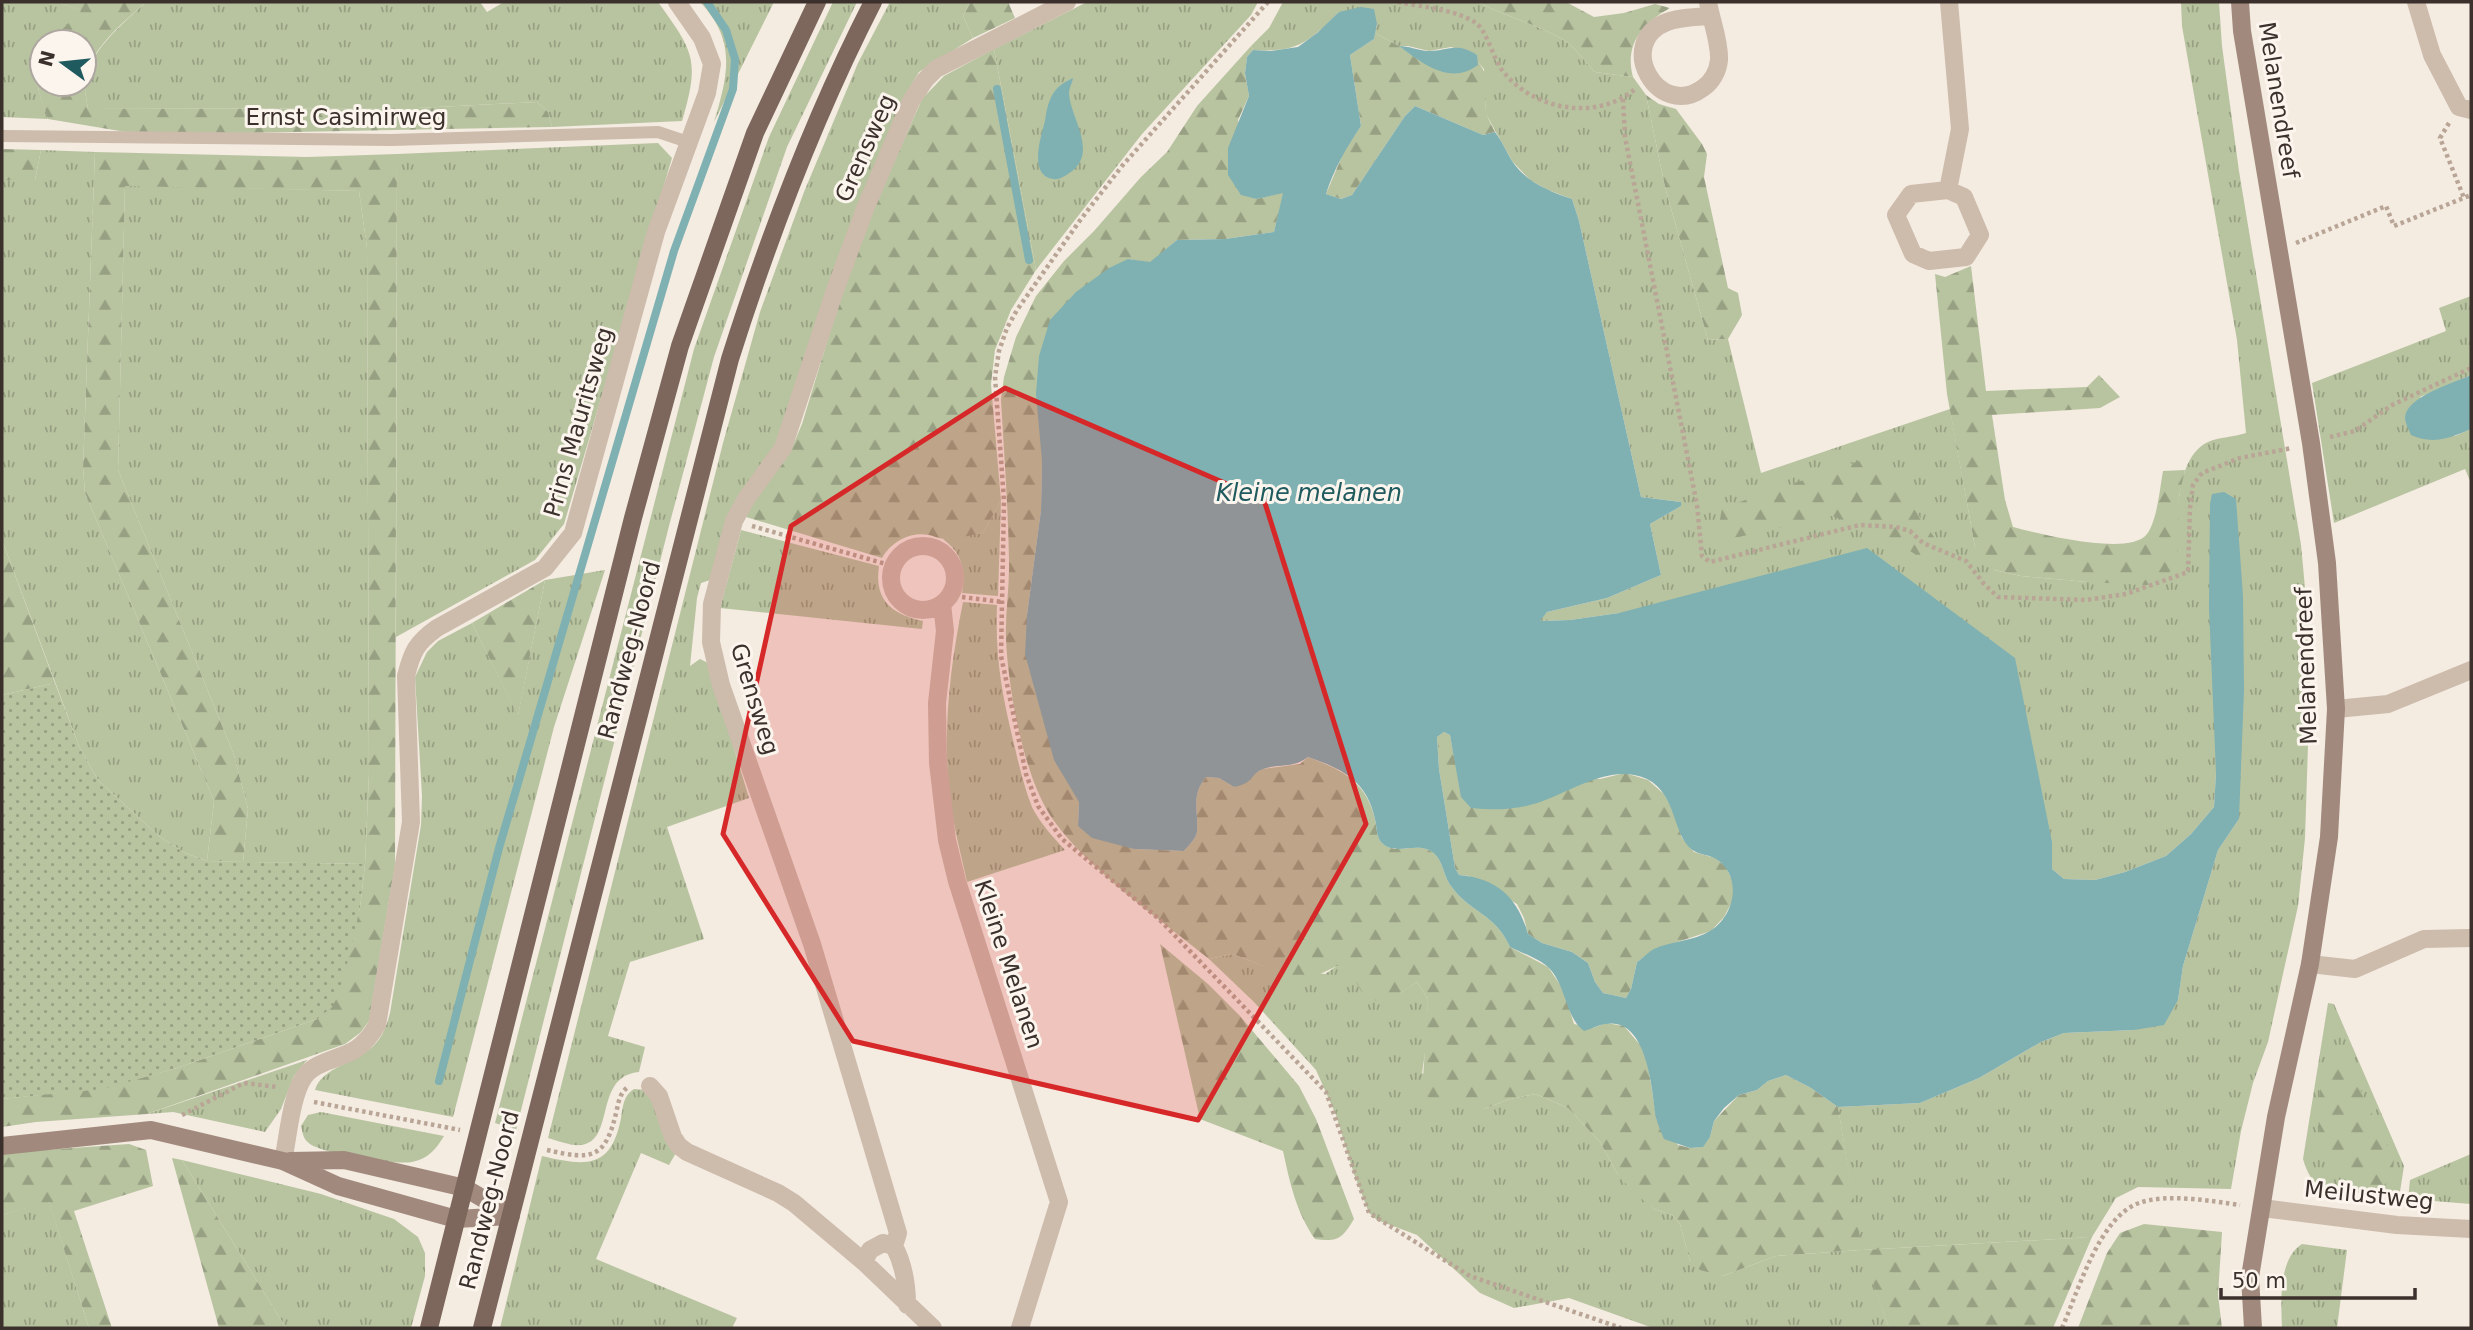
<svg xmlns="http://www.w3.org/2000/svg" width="2473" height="1330" font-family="'DejaVu Sans',sans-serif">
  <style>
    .grass { fill: url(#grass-tufts) }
    .forest { fill: url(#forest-firs) }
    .garden { fill: url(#garden-dots) }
    .water { fill: #7fb0b2; fill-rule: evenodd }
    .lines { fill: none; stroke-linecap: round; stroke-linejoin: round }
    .stream { stroke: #7fb0b2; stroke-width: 8 }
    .path { stroke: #b9a596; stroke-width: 4.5; stroke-dasharray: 3.5 3.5; stroke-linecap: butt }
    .lane { stroke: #cdbbac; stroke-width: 12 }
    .street { stroke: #cdbbac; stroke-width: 18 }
    .secondary { stroke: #a18a7d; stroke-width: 18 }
    .primary { stroke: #7d675c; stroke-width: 18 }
    .marked { fill: #d62828; fill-opacity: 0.2; stroke: #d62828; stroke-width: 5; stroke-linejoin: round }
    .labels { text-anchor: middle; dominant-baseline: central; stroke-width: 6; stroke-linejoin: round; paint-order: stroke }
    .street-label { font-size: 23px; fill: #3b302b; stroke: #fbf5ee }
    .water-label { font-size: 24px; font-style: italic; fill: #1f5a5e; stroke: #fbf5ee }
  </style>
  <defs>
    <pattern id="grass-tufts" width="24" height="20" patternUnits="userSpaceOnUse" patternTransform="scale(1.75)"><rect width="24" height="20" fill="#b8c4a0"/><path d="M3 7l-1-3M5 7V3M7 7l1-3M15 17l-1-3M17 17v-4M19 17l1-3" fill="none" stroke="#97a083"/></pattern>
    <pattern id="forest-firs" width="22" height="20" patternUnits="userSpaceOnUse" patternTransform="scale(1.75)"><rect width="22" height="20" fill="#b8c4a0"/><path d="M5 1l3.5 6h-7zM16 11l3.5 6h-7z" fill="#97a083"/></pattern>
    <pattern id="garden-dots" width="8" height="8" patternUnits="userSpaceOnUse" patternTransform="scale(1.75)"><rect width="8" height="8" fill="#b8c4a0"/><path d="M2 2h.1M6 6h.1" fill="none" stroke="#97a083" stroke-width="1.8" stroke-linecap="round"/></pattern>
  </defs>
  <rect width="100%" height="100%" fill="#f4ebe1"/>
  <!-- grass -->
  <path class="grass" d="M 2,2 L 58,2 L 82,11 L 49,42 L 42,42 C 42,53 39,55 37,64 C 33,82 43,102 48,119 L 2,117 Z
    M 146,2 L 480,2 L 487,12 L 504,2 L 658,2 C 694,52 700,60 682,121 L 552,127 L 548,112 L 537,102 L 418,108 L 88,109 C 87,102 85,94 85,87 C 85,53 124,23 146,2 Z
    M 700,2 L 774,2 L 714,122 C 728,75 737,41 700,2 Z
    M 833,2 L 857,2 L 787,147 L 714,357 L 669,526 L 516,1130 L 495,1123 L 694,349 L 769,137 Z
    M 890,2 L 970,2 L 963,16 L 973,38 L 919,72 L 904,97 L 785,425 L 710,580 L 701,583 L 697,598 L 690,666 L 700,659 L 708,663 L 749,798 L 667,827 L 704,939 L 630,962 L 608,1036 L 645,1047 L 639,1072 C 593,1076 616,1141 581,1145 C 571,1146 558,1141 548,1138 L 723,443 L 760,312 L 804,192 L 858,63 Z
    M 1087,2 L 1258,2 L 1251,15 L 1142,134 L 1036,270 L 994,49 Z
    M 1283,2 L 1478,2 C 1506,17 1537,24 1564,40 C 1575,47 1585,62 1595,72 L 1633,77 L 1646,95 L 1665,187 L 1708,340 L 1728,339 L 1761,473 L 1950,409 L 1975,547 L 1994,570 L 2021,576 L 2087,582 L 2177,560 C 2177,528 2173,458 2208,442 C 2219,437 2234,437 2246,433 L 2237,340 L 2182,26 L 2181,2 L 2219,2 L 2222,46 L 2239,171 L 2301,545 L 2311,652 L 2305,838 L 2298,906 L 2268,1042 L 2253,1083 L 2241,1131 L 2231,1189 L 2138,1187 L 2116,1198 L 2092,1237 L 1862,1250 L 1889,1328 L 1653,1328 L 1569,1298 L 1514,1308 L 1480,1293 L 1417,1235 L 1377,1220 L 1369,1213 L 1354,1174 L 1336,1115 L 1316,1070 L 1254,1002 L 1209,959 L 1233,954 L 1263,966 L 1325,974 L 1337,966 L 1350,969 L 1365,995 L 1400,993 L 1417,982 L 1428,999 L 1427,1039 L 1422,1073 L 1484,1109 L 1510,1099 L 1536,1094 L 1568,1108 L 1600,1142 L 1617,1173 L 1654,1209 L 1672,1215 L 1680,1224 L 1690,1261 L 1723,1276 L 1776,1256 L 1861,1250 L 1838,1107 L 1920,1103 L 1979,1078 L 2041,1042 L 2064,1033 L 2134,1030 L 2178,1000 L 2183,966 L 2218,850 L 2239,819 L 2216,773 L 2214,807 L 2191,834 L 2166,856 L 2125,872 L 2095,880 L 2064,879 L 2052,869 L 2052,842 L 1619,613 L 1570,620 L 1539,621 L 1547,612 L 1607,598 L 1661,575 L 1650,524 L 1681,506 L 1681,502 L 1641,497 L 1579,221 L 1572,199 L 1548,190 L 1530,180 L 1512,161 L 1486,114 L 1484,69 L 1477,61 L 1477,55 L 1451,47 L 1429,51 L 1408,46 L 1399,46 L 1375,33 L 1377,24 L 1339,12 C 1309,42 1297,53 1253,50 L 1251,46 L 1269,28 Z
    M 658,143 L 672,158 L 564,524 L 535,560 L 396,637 L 397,154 Z
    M 41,150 L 95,152 L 83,468 L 85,493 L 214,801 L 207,861 L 185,853 L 160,837 L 98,780 L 79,746 L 2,540 L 2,180 L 35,180 Z
    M 125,185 L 359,191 L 367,248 L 369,773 L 365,864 L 243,862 L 248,809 L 234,755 L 118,470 Z
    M 2471,296 L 2471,375 L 2420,397 L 2455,436 L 2471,429 L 2471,483 L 2465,469 L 2334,523 L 2312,383 L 2446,331 L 2439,308 Z
    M 1001,501 L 998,596 L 962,593 C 966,570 962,553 943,539 L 983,533 Z
    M 741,530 L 879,566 C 874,600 891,614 923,621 L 922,629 L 720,608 Z
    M 605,570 L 554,727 L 453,1117 L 315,1090 C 321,1067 360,1062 376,1043 C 384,1034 387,1024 390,1013 L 421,825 L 422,796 L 415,677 L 427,652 L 438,641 L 472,623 L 518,715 L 545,580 Z
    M 963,602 L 997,605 C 995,657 1002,695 1014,744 C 1019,765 1024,787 1032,807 C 1040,823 1053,837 1065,850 L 967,882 C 962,859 956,836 952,813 C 941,742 949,672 963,602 Z
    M 2328,1003 L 2334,1004 L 2404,1166 L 2399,1198 L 2324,1189 C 2312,1182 2307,1173 2303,1159 Z
    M 307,1060 L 294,1076 L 281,1109 L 265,1132 L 173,1112 L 147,1114 Z
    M 634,1089 L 645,1090 L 652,1096 L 677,1151 L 669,1165 L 641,1153 L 596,1259 L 737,1318 L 732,1328 L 500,1328 L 542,1156 C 585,1166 611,1170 621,1118 C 623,1106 623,1096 634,1089 Z
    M 321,1112 L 444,1136 C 436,1149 428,1159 412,1162 C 394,1165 324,1154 310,1144 C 303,1139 303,1134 301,1126 L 308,1115 Z
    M 2471,1154 L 2471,1204 L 2408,1199 L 2410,1180 Z
    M 182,1160 L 321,1194 L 394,1219 L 418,1237 L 425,1253 L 425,1276 L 411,1328 L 286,1328 Z
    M 49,1201 L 89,1328 L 2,1328 L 2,1215 Z
    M 2302,1244 L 2347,1250 L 2337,1328 L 2282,1328 C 2281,1302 2278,1259 2302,1244 Z"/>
  <!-- forest -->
  <path class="forest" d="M 58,2 L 146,2 C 124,22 84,53 85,87 C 85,94 87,102 88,109 L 418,108 L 537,102 L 548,112 L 552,127 L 144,135 L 48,119 C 41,98 30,75 42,54 L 42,84 L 84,84 L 84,42 L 49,42 L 81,11 Z
    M 970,2 L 1008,2 L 1015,18 L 973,38 L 963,16 Z
    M 1478,2 L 1566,2 L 1594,17 L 1624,13 L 1655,4 L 1670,8 C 1643,23 1624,44 1633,77 L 1595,72 C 1585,62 1575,47 1564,40 C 1537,24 1506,17 1478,2 Z
    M 1375,33 L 1399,46 L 1420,61 L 1477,61 C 1493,79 1484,90 1486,111 C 1487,118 1492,125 1495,132 L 1483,135 L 1415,106 L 1405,116 L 1352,195 L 1341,199 L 1326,194 L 1345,149 L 1361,126 L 1350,55 L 1374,39 Z
    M 1251,46 L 1253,50 L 1247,57 L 1245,73 L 1249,96 L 1238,120 L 1257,199 L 1284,192 L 1274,232 L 1225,239 L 1177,240 L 1150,263 L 1128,259 L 1042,461 L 1041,510 L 1027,615 L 1079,802 L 1078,826 L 1134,849 L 1184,851 C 1188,846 1196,839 1197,832 C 1199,810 1190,797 1206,777 L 1219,778 L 1234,787 L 1262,769 L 1300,764 L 1308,757 C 1342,770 1366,781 1375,819 C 1377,827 1376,839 1383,844 C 1396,855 1414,843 1429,850 C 1444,858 1442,874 1451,886 C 1470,913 1495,913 1510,947 L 1548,967 L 1563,989 L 1574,1024 L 1593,1028 L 1606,1023 L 1624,1026 L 1641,1046 L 1647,1060 L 1657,1121 L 1678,1145 L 1690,1148 L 1702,1147 L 1710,1137 L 1714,1121 L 1739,1095 L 1757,1090 L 1768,1081 L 1786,1075 L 1811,1088 L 1838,1107 L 1862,1250 L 2092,1237 L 2053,1328 L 1889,1328 L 1861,1250 L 1776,1256 L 1723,1276 L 1700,1270 L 1690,1261 L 1680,1224 L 1672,1215 L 1654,1209 L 1633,1192 L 1617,1173 L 1600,1142 L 1568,1108 L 1536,1094 L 1510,1099 L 1484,1109 L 1440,1101 L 1422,1095 L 1428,999 L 1417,982 C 1405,990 1379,1010 1364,995 C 1359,989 1354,977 1350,970 L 1337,966 L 1299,984 L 1271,977 L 1263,966 L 1233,954 L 1209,959 C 1160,919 1091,872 1054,821 C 1024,780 1008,690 1006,638 C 1005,612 1010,585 1009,559 C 1008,505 1004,452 1001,399 L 1004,377 L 1016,337 L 1036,296 L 1064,261 L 1094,231 L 1141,177 L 1167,152 L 1197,106 Z
    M 994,49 L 1036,270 L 1011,310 L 995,350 L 991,384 L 1001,501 L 983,533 C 971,535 957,539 945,539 C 939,539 934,536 929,535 C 910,531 891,542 882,558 L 746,517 L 754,500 L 791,450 L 802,424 L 841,296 L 872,212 L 922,99 L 944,76 Z
    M 1646,95 L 1659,104 L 1676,109 L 1702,144 L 1707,154 L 1704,177 L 1728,288 L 1738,293 L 1742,315 L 1728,339 L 1708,340 L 1665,187 Z
    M 2,149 L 41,150 L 35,180 L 2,180 Z
    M 95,152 L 307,157 L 397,154 L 395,865 L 369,1021 L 360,1033 L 345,1044 L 147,1114 L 36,1122 L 2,1127 L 2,1099 L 103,1088 L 177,1068 L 317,1019 L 360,908 L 365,864 L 369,773 L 367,248 L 359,191 L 125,186 L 118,470 L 234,755 L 248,809 L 243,862 L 207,861 L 214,801 L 85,493 L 83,468 Z
    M 1971,266 L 1986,391 L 2087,387 L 2099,375 L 2120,397 L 2100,408 L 1992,415 L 2005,500 L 2013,527 C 2039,534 2130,557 2147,534 C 2157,521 2160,488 2163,471 L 2185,470 L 2179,496 L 2177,560 L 2167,577 L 2147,585 L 2087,582 L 2021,576 L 1994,570 L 1983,565 L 1975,547 L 1947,394 L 1935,274 L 1945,277 Z
    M 1865,459 L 1903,493 L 1934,537 L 1925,560 L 1888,538 L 1832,516 L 1716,542 L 1722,508 Z
    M 2,540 L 55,683 L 2,695 Z
    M 545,580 L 518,716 L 472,623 Z
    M 1444,732 L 1450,735 L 1456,765 L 1600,779 L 1625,773 L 1648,780 L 1664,794 L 1674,811 L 1682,838 L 1694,852 L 1715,858 L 1726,867 L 1733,882 L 1734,898 L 1724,917 L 1711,931 L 1653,950 L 1637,962 L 1631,989 L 1626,998 L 1603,993 L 1595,982 L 1588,963 L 1572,952 L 1542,943 L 1528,934 L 1524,918 L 1517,904 L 1469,876 L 1459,875 L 1455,868 L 1439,769 L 1437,737 Z
    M 1160,944 L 1208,984 L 1240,1016 L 1299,1086 L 1316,1119 L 1354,1219 C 1342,1239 1338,1242 1315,1239 C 1296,1212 1290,1183 1283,1151 L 1200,1119 Z
    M 2323,1067 L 2337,1067 L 2352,1073 L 2394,1159 L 2392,1182 C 2384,1185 2368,1187 2359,1184 C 2355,1183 2350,1177 2346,1174 C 2309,1144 2318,1109 2323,1067 Z
    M 129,1144 L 146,1150 L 153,1186 L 74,1211 L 112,1328 L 89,1328 L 49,1202 L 2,1215 L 2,1153 Z
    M 172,1158 L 182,1160 L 286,1328 L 219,1328 Z
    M 2144,1224 L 2222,1232 L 2218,1295 L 2222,1328 L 2078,1328 L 2107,1253 L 2120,1233 Z"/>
  <!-- garden -->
  <path class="garden" d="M 55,683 L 79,746 L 98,780 L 160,837 L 185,853 L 207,861 L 365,864 L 360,908 L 341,990 L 332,1007 L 317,1019 L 177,1068 L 103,1089 L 2,1099 L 2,695 Z"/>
  <!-- water -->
  <path class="water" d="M 1361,7 L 1374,9 L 1377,24 L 1374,39 L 1350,55 L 1361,126 C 1346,148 1334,169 1326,194 L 1341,199 L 1352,195 L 1405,116 L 1415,106 L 1483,135 L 1495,132 C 1502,141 1506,151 1512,161 C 1526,182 1549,191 1572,199 L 1579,221 L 1641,497 L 1681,502 L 1681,506 L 1650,524 L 1661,575 L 1607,598 L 1547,612 L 1540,621 L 1570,620 L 1619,613 L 1867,548 L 2015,658 L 2052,842 L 2052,869 L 2064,879 L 2095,880 L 2125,872 L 2166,856 L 2191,834 L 2214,807 L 2216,773 L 2209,608 L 2210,504 L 2212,494 L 2224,492 L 2236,499 L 2243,596 L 2244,690 L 2239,819 L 2218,850 L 2183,966 L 2178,1000 L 2164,1025 L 2134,1030 L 2064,1033 L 2041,1042 L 1979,1078 L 1920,1103 L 1838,1107 L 1811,1088 L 1786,1075 L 1768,1081 L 1757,1090 L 1739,1095 L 1724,1108 L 1714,1121 L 1710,1137 L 1703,1147 L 1690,1148 L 1664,1139 C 1661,1132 1658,1125 1656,1118 C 1652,1091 1648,1016 1605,1024 C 1598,1025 1591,1029 1584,1031 C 1565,1017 1567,987 1549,968 C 1540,959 1522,953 1510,947 C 1495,913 1470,913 1451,886 C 1442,874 1444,858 1429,850 C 1414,843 1396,855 1383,844 C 1376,839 1377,827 1375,819 C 1367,781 1343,769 1308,757 C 1293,769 1279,763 1263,769 C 1250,774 1255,783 1234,787 L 1219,778 L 1206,777 C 1190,797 1199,810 1197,832 C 1196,839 1188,846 1184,851 L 1134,849 L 1092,838 L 1078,826 L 1079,802 L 1054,760 L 1025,654 L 1027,615 L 1041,510 L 1042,461 L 1036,394 L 1039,356 L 1050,320 L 1076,292 L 1109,268 L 1128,259 L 1150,262 L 1177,240 L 1225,239 L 1274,232 L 1283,193 L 1257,199 L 1241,195 L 1228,175 L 1228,148 L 1249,96 L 1245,73 L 1247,57 L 1253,50 L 1271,51 L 1298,47 L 1317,33 L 1339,12 ZM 1444,732 L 1450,735 L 1461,797 L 1471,808 C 1491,810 1510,810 1530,805 C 1566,796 1609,761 1647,779 C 1679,795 1672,841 1696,852 C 1702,855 1710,855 1716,859 C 1743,876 1735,916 1710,931 C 1694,941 1671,941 1654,949 C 1648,952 1643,958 1637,962 L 1631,989 L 1626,998 L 1603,993 L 1595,982 L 1588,963 L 1572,952 L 1542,943 L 1528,934 C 1518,898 1497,878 1459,875 L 1455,868 L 1439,769 L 1437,737 Z
    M 1399,46 C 1409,46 1417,50 1427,51 C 1447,52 1455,41 1477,55 L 1478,65 C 1450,86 1422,63 1399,46 Z
    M 1073,78 C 1072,84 1069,88 1069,94 C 1071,120 1100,154 1068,174 C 1063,177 1059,180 1053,179 C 1028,175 1041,137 1045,121 C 1046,115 1047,106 1050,100 C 1054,89 1062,83 1073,78 Z
    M 2471,375 L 2471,429 C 2450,438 2433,445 2411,435 C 2409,430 2406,425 2405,419 C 2404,397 2454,383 2471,375 Z"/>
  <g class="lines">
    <!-- stream -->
    <path class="stream" d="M 997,89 L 1029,260
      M 439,1081 L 499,848 L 674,251 L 733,89 L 735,59 L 726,30 L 707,2"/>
    <!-- path -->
    <path class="path" d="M 1268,2 L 1122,166 L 1081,219 L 1017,310 L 1007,328 L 999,351 L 995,377 L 1004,501 L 1001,656 L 1026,774 L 1038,806 L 1062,839 L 1158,918 L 1326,1092 L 1369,1213 L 1470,1276 L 1621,1328
      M 1398,2 C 1422,7 1455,9 1476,23 C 1487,31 1493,58 1502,70 C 1532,110 1596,122 1635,89
      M 1623,99 L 1625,137 L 1697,505 L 1702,556 L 1710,562 L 1860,525 L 1896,527 L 1910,531 L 1923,543 L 1966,561 L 1984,584 L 1998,597 L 2086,600 L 2126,594 L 2188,572 L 2190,508 L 2193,485 L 2202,473 L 2240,458 L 2292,448
      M 2449,123 L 2440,138 L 2464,198
      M 2296,243 L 2386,206 L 2394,226 L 2471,195
      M 2330,437 L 2355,431 L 2392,405 L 2471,368
      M 752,526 L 893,566
      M 962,597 L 1002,602
      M 314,1102 L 460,1130
      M 182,1115 L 244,1083 L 277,1087
      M 547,1150 C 594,1161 606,1158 617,1109 C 619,1099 621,1092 629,1086
      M 2062,1328 C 2078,1292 2099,1217 2139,1203 C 2167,1193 2211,1201 2240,1205"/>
    <!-- lane -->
    <path class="lane" d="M 2,136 L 391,140 L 658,132 L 688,142"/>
    <!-- street -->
    <path class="street" d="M 1708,2 C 1711,20 1720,42 1719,60 C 1718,71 1712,82 1703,88 C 1658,121 1614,42 1667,22 C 1680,17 1697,17 1710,16
      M 2416,2 L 2432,55 L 2459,107 L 2471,110
      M 1948,190 L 1964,197 L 1980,235 L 1966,257 L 1929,261 L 1913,254 L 1896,215 L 1911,194 Z
      M 1948,190 L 1960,129 L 1949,2
      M891 578a32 32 0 1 1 64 0a32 32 0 1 1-64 0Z
      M 942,604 L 945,631 L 937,703 L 938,763 L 947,840 L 957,881 L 1059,1202 L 1020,1328
      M 2336,709 L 2388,704 L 2471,670
      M 2310,964 L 2355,969 L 2424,939 L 2471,938
      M 650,1086 L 659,1096 L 673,1137 L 679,1146 L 687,1152 L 778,1193 L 794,1203 L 864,1262 L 870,1250 L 883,1243 L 894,1246
      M 283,1161 C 288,1138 291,1096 304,1077 C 315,1061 341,1059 356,1049 C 366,1042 372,1034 377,1025 L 411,822 L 406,676 C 412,652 416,643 437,628 L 545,568 L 573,533 L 656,232 L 707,93 L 712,64 L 702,38 L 677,2
      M 2262,1208 L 2397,1225 L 2471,1229
      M 864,1262 L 933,1328
      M 907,1305 C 907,1283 904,1265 894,1246 L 898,1233 L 812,944 L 721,685 L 711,642 L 712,604 L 734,521 L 746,499 L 783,448 L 835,290 L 865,209 L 911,101 L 925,80 L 936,69 L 1067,2"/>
    <!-- secondary -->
    <path class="secondary" d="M 2240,2 L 2242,31 L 2311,443 L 2327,563 L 2336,709 L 2329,837 L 2310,964 L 2276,1117 L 2250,1277 L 2253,1328
      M 2,1146 L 151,1130 L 283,1161 L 338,1186 L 456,1219 L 511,1216
      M 290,1161 L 344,1160 L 465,1188 L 511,1215"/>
    <!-- primary -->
    <path class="primary" d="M 429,1328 L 633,518 L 680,346 L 755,133 L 817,2
      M 482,1328 L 730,359 C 769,236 814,117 873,2"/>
  </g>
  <!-- marked area -->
  <path class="marked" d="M 1005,388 L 1264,500 L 1366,824 L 1198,1120 L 853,1041 L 723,834 L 791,526 Z"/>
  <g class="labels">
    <!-- street labels -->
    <g class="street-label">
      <text transform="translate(2279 100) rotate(81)">Melanendreef</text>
      <text x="346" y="117">Ernst Casimirweg</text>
      <text transform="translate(865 148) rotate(-66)">Grensweg</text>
      <text transform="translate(578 422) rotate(-74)">Prins Mauritsweg</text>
      <text transform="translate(629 650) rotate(-75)">Randweg-Noord</text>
      <text transform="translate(2306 666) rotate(-92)">Melanendreef</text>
      <text transform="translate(755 699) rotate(73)">Grensweg</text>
      <text transform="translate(1009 964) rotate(72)">Kleine Melanen</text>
      <text transform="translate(2369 1195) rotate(6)">Meilustweg</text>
      <text transform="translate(489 1200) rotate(-76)">Randweg-Noord</text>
    </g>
    <!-- water labels -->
    <g class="water-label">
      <text x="1309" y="493">Kleine melanen</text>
    </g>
  </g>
  <!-- border -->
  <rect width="2473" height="1330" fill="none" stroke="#3b302b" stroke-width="7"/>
  <!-- north arrow -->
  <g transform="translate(63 63) rotate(285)"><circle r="33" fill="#fbf5ee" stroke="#aea6a0" stroke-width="2"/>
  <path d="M0-5L12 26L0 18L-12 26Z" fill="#1f5a5e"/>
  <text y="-10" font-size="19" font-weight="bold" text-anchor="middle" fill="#3b302b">N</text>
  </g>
  <!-- scale -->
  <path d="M2221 1288v10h194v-10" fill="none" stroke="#3b302b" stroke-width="3.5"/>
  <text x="2232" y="1288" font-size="21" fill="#3b302b" stroke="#fbf5ee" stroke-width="5" paint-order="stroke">50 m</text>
</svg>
